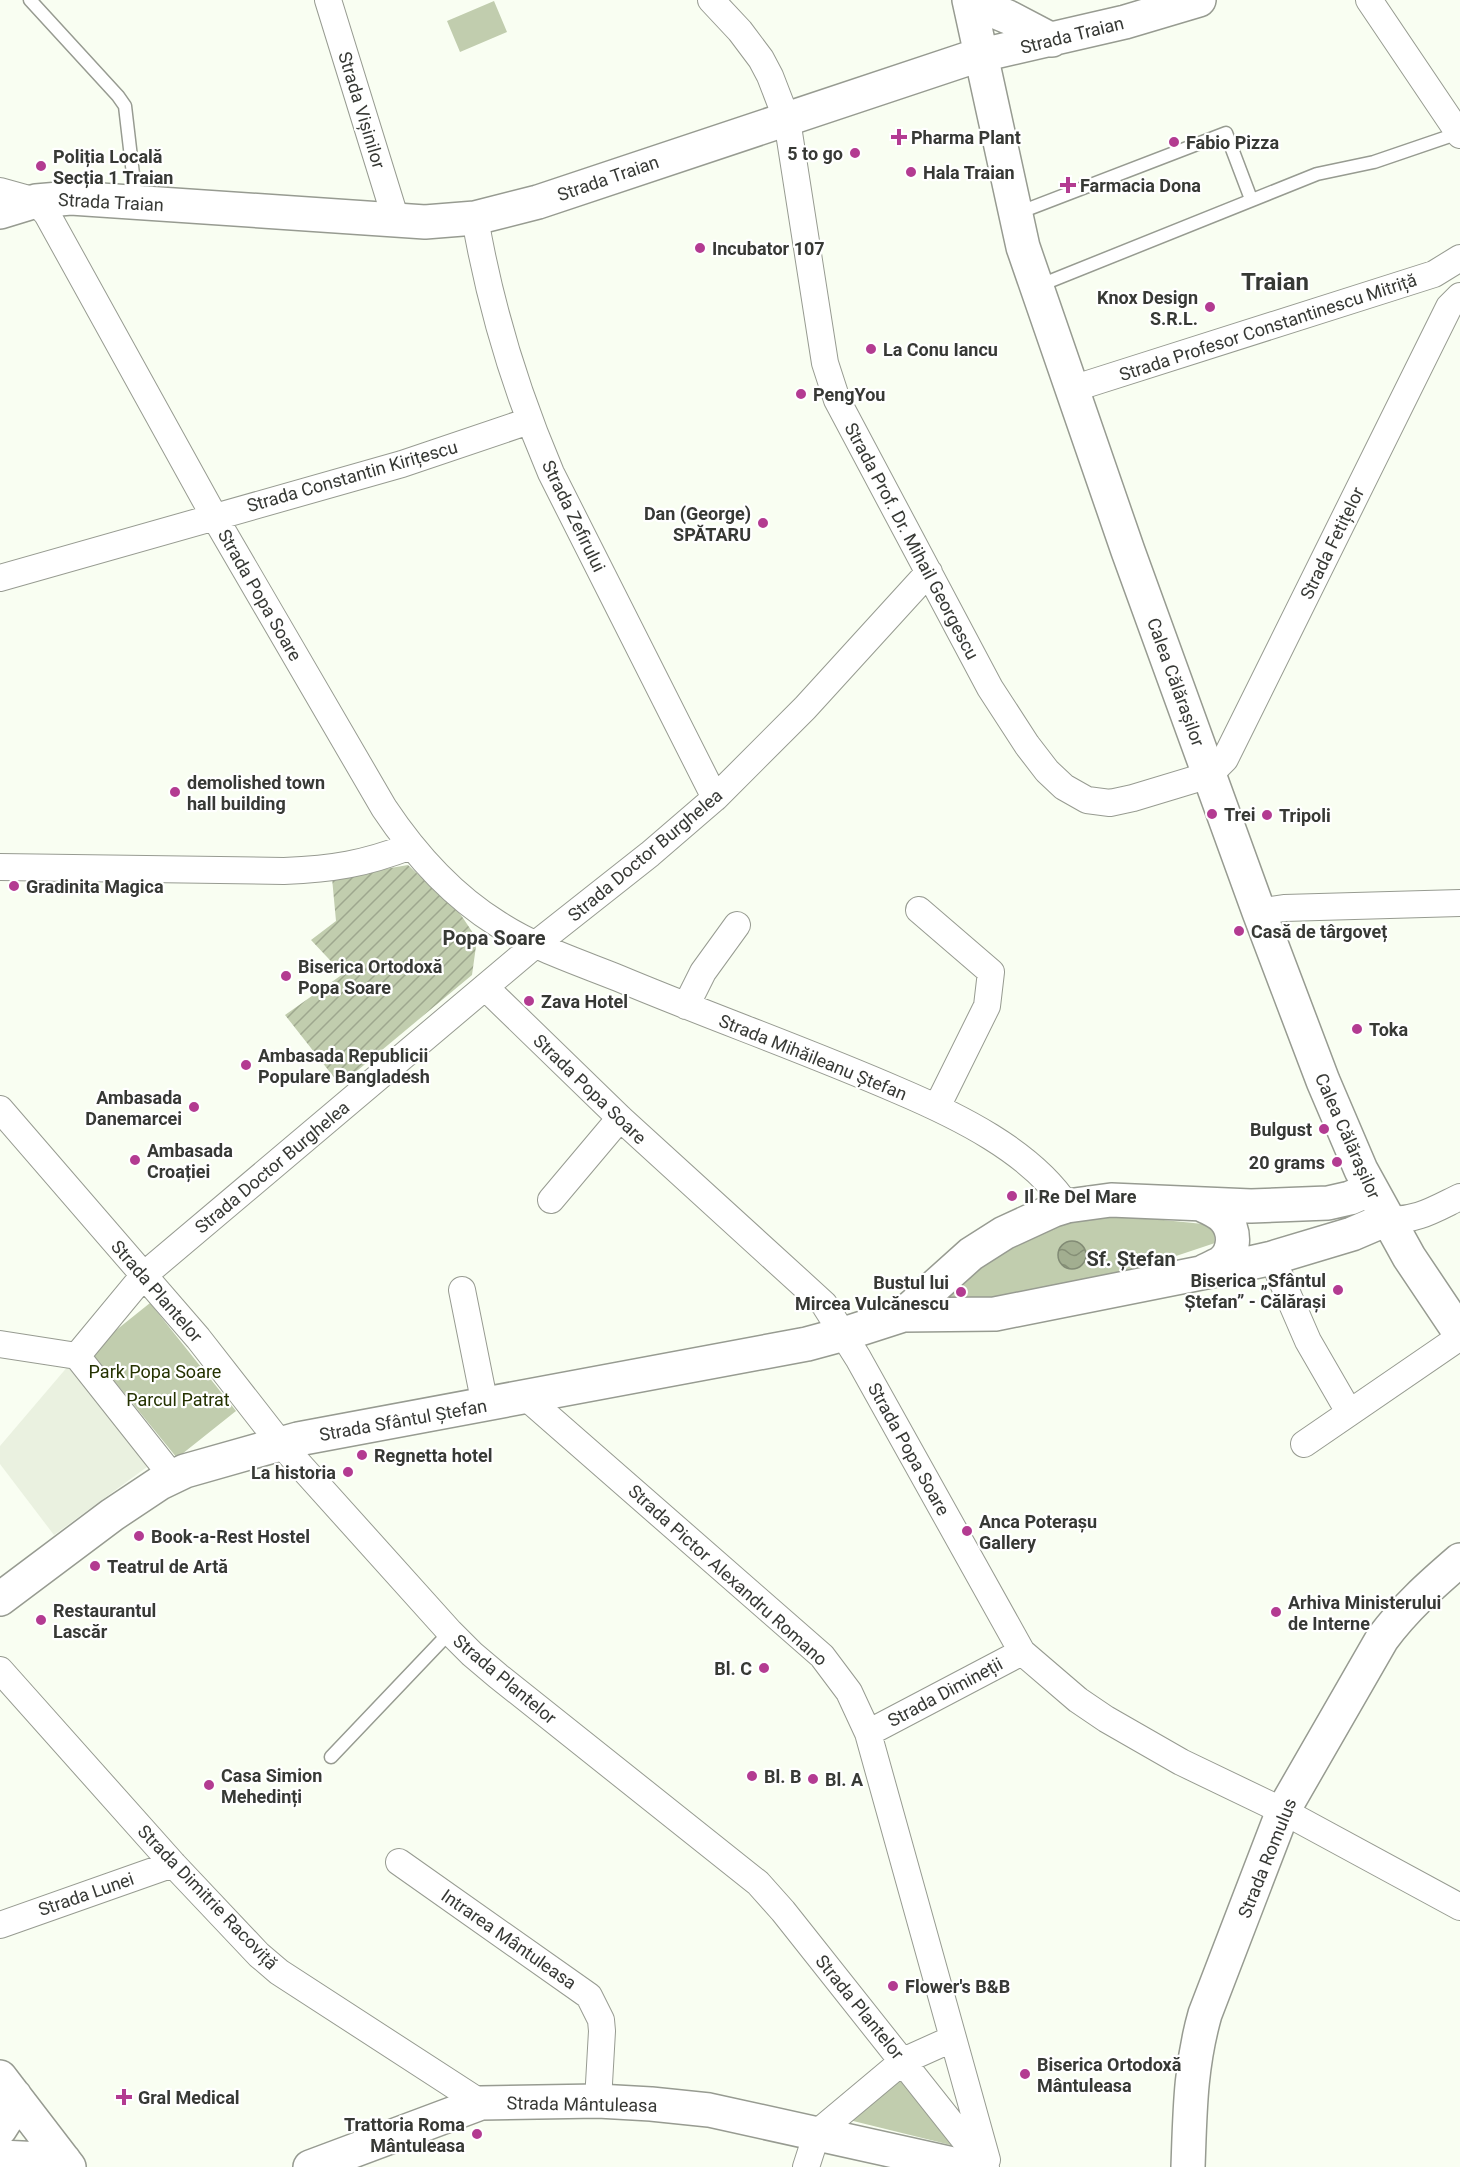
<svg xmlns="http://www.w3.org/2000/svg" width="1460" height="2167" font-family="Roboto,sans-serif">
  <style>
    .built { fill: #eaf1e0 }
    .park { fill: #c1cdae }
    .garden { fill: url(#garden-furrows) }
    .water { fill: url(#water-waves); stroke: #828b75; stroke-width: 1.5 }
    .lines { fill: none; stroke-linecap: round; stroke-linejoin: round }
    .lane-casing { stroke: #979b91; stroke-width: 15 }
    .street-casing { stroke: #979b91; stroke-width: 28 }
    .secondary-casing { stroke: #979b91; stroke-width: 36 }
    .primary-casing { stroke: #979b91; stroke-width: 36 }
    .lane { stroke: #fff; stroke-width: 12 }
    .street { stroke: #fff; stroke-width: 26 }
    .secondary { stroke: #fff; stroke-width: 33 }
    .primary { stroke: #fff; stroke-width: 33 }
    .poi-dot { fill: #b33b91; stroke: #fff; stroke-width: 2 }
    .labels { text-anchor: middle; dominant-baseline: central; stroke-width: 4.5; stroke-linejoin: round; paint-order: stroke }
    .street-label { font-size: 18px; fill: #373935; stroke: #fff }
    .poi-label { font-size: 18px; font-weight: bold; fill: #373935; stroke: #fff; text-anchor: start }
    .park-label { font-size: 18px; fill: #243200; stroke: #fff }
    .neighbourhood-label { font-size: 20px; font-weight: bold; fill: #373935; stroke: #fff }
    .district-label { font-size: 24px; font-weight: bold; fill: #373935; stroke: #fff }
  </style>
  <defs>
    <pattern id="garden-furrows" width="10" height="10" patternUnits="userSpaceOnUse" patternTransform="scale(1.5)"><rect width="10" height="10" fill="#c1cdae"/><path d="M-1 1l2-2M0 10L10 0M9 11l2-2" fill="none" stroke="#9ea78e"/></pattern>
    <pattern id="water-waves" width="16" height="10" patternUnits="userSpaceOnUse" patternTransform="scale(1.5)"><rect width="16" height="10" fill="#a2ae90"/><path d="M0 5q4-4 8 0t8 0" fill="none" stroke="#858f76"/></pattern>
  </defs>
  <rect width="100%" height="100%" fill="#f9fef2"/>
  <!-- built -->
  <path class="built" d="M 69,1365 L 151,1464 L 54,1535 L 0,1464 L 0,1446 Z"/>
  <!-- park -->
  <path class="park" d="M 494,1 L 507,32 L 460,52 L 447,21 Z
    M 1104,1214 L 1213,1225 L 1215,1243 L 1122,1274 L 984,1301 L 938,1300 L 987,1259 L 1046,1226 Z
    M 150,1303 L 236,1411 L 177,1458 L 90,1351 Z
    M 901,2076 L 959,2147 L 845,2119 Z"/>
  <!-- garden -->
  <path class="garden" d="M 408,865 L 461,915 L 477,939 L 472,975 L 340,1085 L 285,1015 L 343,974 L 311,940 L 336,921 L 332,878 Z"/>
  <!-- water -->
  <path class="water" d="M1058 1255a14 14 0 1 1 28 0a14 14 0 1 1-28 0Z"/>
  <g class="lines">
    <!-- lane casing -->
    <g class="lane-casing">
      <path id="lane" d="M 30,0 L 118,96 L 125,106 L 136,200
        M 1018,213 L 1226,133 L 1251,199
        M 1038,286 L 1317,174 L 1374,162 L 1459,133
        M 331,1757 L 450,1632"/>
    </g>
    <!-- street casing -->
    <g class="street-casing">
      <path id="street" d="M 328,0 L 396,220
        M 711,0 L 740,31 L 761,59 L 770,76 L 787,120 L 825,363 L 837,400 L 990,688 L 1027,745 L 1047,771 L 1064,787 L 1087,800 L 1110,803 L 1133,798 L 1209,775 L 1225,759 L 1449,307 L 1460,296
        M 1369,0 L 1460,135
        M 0,191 L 36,201 L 47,214 L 214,516 L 384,808 C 414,853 453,896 498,924 C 535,948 578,962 618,978 C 711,1017 805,1050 897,1090 C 956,1115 1031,1151 1067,1206
        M 475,218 C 490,306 516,391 551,473 L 715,798
        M 1072,389 L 1434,274 L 1460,258
        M 0,578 L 402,464 L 529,421
        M 0,867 L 284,871 C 333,869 364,864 411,846
        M 919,910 L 991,972 L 987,1006 L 937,1107
        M 1259,912 L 1284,908 L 1460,903
        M 485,987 L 620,1118 L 824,1304 L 858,1358 L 1022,1652 L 1078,1700 L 1106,1719 L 1181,1762 L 1283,1811 L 1460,1907
        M 686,1006 L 703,972 L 737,925
        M 0,1109 L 198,1338 L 280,1443 L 450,1632 L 472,1654 L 498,1676 L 758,1883 L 783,1911 L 986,2167
        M 551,1200 L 620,1118
        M 1387,1219 C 1415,1222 1435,1209 1460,1197
        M 1272,1258 L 1308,1341 L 1349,1412
        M 462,1290 L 485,1405
        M 0,1344 L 77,1356
        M 77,1356 L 144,1275 L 536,944 L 650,854 L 715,798 L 805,708 L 929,572
        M 77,1356 L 172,1476
        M 527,1398 L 822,1656 L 849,1692 L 868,1733 L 987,2160
        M 1304,1444 L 1460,1337
        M 0,1670 L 173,1864 L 259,1955 L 279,1972 L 481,2103
        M 868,1733 L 1022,1652
        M 399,1862 L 589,1996 L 601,2020 L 602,2031 L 598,2101
        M 0,1925 L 173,1864
        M 806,2167 L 817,2133 L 903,2061 L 952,2039"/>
    </g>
    <!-- secondary casing -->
    <g class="secondary-casing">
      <path id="secondary" d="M 969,0 L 1023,247 L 1128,551 L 1259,912 L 1323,1081 L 1361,1170 L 1409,1257 L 1460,1333
        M 971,7 L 994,11 L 1008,17 L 1052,40
        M 0,212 L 36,201 L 71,198 L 425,222 L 475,218 L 538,202 L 973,57 L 1125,22 L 1199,0
        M 1200,1204 C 1209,1208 1219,1212 1225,1219 C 1236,1232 1235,1253 1221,1263 C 1216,1266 1209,1269 1203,1272
        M 903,1315 L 971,1254 L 1004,1233 L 1054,1210 L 1067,1206 L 1111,1200 L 1251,1206 L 1328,1203 L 1350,1198 L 1371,1189
        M 0,1599 L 112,1515 L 160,1483 L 185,1471 L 298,1439 L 807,1344 L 844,1334 L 903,1315 L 995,1314 L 1241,1265 L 1272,1258 L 1352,1234 L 1387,1219
        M 310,2167 L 481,2103 L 598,2101 L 651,2104 L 709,2110 L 967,2167
        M 1188,2167 C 1190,2112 1190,2067 1205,2014 L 1283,1811 L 1382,1639 C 1405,1608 1431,1585 1460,1560"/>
    </g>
    <!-- primary casing -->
    <g class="primary-casing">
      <path id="primary" d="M 0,2077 L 69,2167
        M 0,2129 L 7,2118 L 15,2096
        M 0,2157 L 64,2160"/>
    </g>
    <!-- lane -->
    <use href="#lane" class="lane"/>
    <!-- street -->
    <use href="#street" class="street"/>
    <!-- secondary -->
    <use href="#secondary" class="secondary"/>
    <!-- primary -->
    <use href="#primary" class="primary"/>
  </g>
  <!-- markers -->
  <g class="poi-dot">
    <path d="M896 128h6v6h6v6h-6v6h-6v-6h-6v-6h6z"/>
    <circle cx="1174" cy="142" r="6"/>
    <circle cx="855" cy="153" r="6"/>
    <circle cx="41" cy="166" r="6"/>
    <circle cx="911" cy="172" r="6"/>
    <path d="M1065 176h6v6h6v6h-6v6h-6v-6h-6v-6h6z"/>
    <circle cx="700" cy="248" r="6"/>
    <circle cx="1210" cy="307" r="6"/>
    <circle cx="871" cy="349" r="6"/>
    <circle cx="801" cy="394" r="6"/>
    <circle cx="763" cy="523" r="6"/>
    <circle cx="175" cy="792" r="6"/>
    <circle cx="1212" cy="814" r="6"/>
    <circle cx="1267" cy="815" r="6"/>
    <circle cx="14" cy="886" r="6"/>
    <circle cx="1239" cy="931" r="6"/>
    <circle cx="286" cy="976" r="6"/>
    <circle cx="529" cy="1001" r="6"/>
    <circle cx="1357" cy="1029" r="6"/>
    <circle cx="246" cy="1065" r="6"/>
    <circle cx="194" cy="1107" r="6"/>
    <circle cx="1324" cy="1129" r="6"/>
    <circle cx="135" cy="1160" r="6"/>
    <circle cx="1337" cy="1162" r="6"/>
    <circle cx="1012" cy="1196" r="6"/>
    <circle cx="1338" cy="1290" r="6"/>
    <circle cx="961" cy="1292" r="6"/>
    <circle cx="362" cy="1455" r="6"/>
    <circle cx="348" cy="1472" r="6"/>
    <circle cx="967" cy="1531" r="6"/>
    <circle cx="139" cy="1536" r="6"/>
    <circle cx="95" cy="1566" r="6"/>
    <circle cx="1276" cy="1612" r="6"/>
    <circle cx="41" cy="1620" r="6"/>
    <circle cx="764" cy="1668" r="6"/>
    <circle cx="752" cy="1776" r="6"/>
    <circle cx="813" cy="1779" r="6"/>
    <circle cx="209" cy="1785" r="6"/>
    <circle cx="893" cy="1986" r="6"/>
    <circle cx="1025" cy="2074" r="6"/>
    <path d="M121 2088h6v6h6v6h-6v6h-6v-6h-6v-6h6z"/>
    <circle cx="477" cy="2134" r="6"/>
  </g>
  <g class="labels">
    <!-- street labels -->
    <g class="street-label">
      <text transform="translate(1072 35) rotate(-14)">Strada Traian</text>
      <text transform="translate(362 110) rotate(73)">Strada Vișinilor</text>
      <text transform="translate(608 178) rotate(-19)">Strada Traian</text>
      <text transform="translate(111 202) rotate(3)">Strada Traian</text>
      <text transform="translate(1268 327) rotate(-18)">Strada Profesor Constantinescu Mitriță</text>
      <text transform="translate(352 476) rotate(-16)">Strada Constantin Kirițescu</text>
      <text transform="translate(574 516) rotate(64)">Strada Zefirului</text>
      <text transform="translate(912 541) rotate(62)">Strada Prof. Dr. Mihail Georgescu</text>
      <text transform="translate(1332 543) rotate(-64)">Strada Fetițelor</text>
      <text transform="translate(260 595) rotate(60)">Strada Popa Soare</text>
      <text transform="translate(1176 682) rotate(70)">Calea Călărașilor</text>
      <text transform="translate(645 855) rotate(-40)">Strada Doctor Burghelea</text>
      <text transform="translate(813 1057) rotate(22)">Strada Mihăileanu Ștefan</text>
      <text transform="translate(590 1089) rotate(44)">Strada Popa Soare</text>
      <text transform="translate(1348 1136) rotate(66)">Calea Călărașilor</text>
      <text transform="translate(272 1167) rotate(-40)">Strada Doctor Burghelea</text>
      <text transform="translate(157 1291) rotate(49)">Strada Plantelor</text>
      <text transform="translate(403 1420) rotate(-10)">Strada Sfântul Ștefan</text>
      <text transform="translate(909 1449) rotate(61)">Strada Popa Soare</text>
      <text transform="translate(728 1575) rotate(42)">Strada Pictor Alexandru Romano</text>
      <text transform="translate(505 1679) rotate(40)">Strada Plantelor</text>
      <text transform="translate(945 1692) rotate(-28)">Strada Dimineții</text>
      <text transform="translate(1267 1858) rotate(-68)">Strada Romulus</text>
      <text transform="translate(86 1894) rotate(-19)">Strada Lunei</text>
      <text transform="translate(208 1897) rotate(46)">Strada Dimitrie Racoviță</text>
      <text transform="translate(509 1939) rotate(35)">Intrarea Mântuleasa</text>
      <text transform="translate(860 2007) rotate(51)">Strada Plantelor</text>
      <text transform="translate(582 2104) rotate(1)">Strada Mântuleasa</text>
    </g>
    <!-- poi labels -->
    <g class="poi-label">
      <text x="911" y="137">Pharma Plant</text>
      <text x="1186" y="142">Fabio Pizza</text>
      <text x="843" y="153" text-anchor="end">5 to go</text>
      <text x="53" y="156">Poliția Locală<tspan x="53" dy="21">Secția 1 Traian</tspan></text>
      <text x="923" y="172">Hala Traian</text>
      <text x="1080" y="185">Farmacia Dona</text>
      <text x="712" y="248">Incubator 107</text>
      <text x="1198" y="297" text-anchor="end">Knox Design<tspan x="1198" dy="21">S.R.L.</tspan></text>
      <text x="883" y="349">La Conu Iancu</text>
      <text x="813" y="394">PengYou</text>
      <text x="751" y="513" text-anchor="end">Dan (George)<tspan x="751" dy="21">SPĂTARU</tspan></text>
      <text x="187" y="782">demolished town<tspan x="187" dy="21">hall building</tspan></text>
      <text x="1224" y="814">Trei</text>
      <text x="1279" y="815">Tripoli</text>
      <text x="26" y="886">Gradinita Magica</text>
      <text x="1251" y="931">Casă de târgoveț</text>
      <text x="298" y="966">Biserica Ortodoxă<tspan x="298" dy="21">Popa Soare</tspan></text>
      <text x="541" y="1001">Zava Hotel</text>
      <text x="1369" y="1029">Toka</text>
      <text x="258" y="1055">Ambasada Republicii<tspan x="258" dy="21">Populare Bangladesh</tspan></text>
      <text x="182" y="1097" text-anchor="end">Ambasada<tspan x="182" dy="21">Danemarcei</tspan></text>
      <text x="1312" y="1129" text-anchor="end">Bulgust</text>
      <text x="147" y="1150">Ambasada<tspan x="147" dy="21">Croației</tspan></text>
      <text x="1325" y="1162" text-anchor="end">20 grams</text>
      <text x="1024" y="1196">Il Re Del Mare</text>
      <text x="1326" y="1280" text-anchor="end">Biserica „Sfântul<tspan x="1326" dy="21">Ștefan” - Călărași</tspan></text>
      <text x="949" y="1282" text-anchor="end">Bustul lui<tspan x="949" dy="21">Mircea Vulcănescu</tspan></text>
      <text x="374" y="1455">Regnetta hotel</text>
      <text x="336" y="1472" text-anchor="end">La historia</text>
      <text x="979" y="1521">Anca Poterașu<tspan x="979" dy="21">Gallery</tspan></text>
      <text x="151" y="1536">Book-a-Rest Hostel</text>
      <text x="107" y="1566">Teatrul de Artă</text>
      <text x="1288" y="1602">Arhiva Ministerului<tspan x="1288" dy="21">de Interne</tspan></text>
      <text x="53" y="1610">Restaurantul<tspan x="53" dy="21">Lascăr</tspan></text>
      <text x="752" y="1668" text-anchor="end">Bl. C</text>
      <text x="221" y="1775">Casa Simion<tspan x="221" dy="21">Mehedinți</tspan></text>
      <text x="764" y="1776">Bl. B</text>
      <text x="825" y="1779">Bl. A</text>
      <text x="905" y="1986">Flower's B&amp;B</text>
      <text x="1037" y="2064">Biserica Ortodoxă<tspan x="1037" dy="21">Mântuleasa</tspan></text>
      <text x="138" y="2097">Gral Medical</text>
      <text x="465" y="2124" text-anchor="end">Trattoria Roma<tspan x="465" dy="21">Mântuleasa</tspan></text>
    </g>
    <!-- park labels -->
    <g class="park-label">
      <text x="155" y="1371">Park Popa Soare</text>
      <text x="178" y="1399">Parcul Patrat</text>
    </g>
    <!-- neighbourhood labels -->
    <g class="neighbourhood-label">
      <text x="494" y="938">Popa Soare</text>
      <text x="1131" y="1259">Sf. Ștefan</text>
    </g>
    <!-- district labels -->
    <g class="district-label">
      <text x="1275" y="282">Traian</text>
    </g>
  </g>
</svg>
